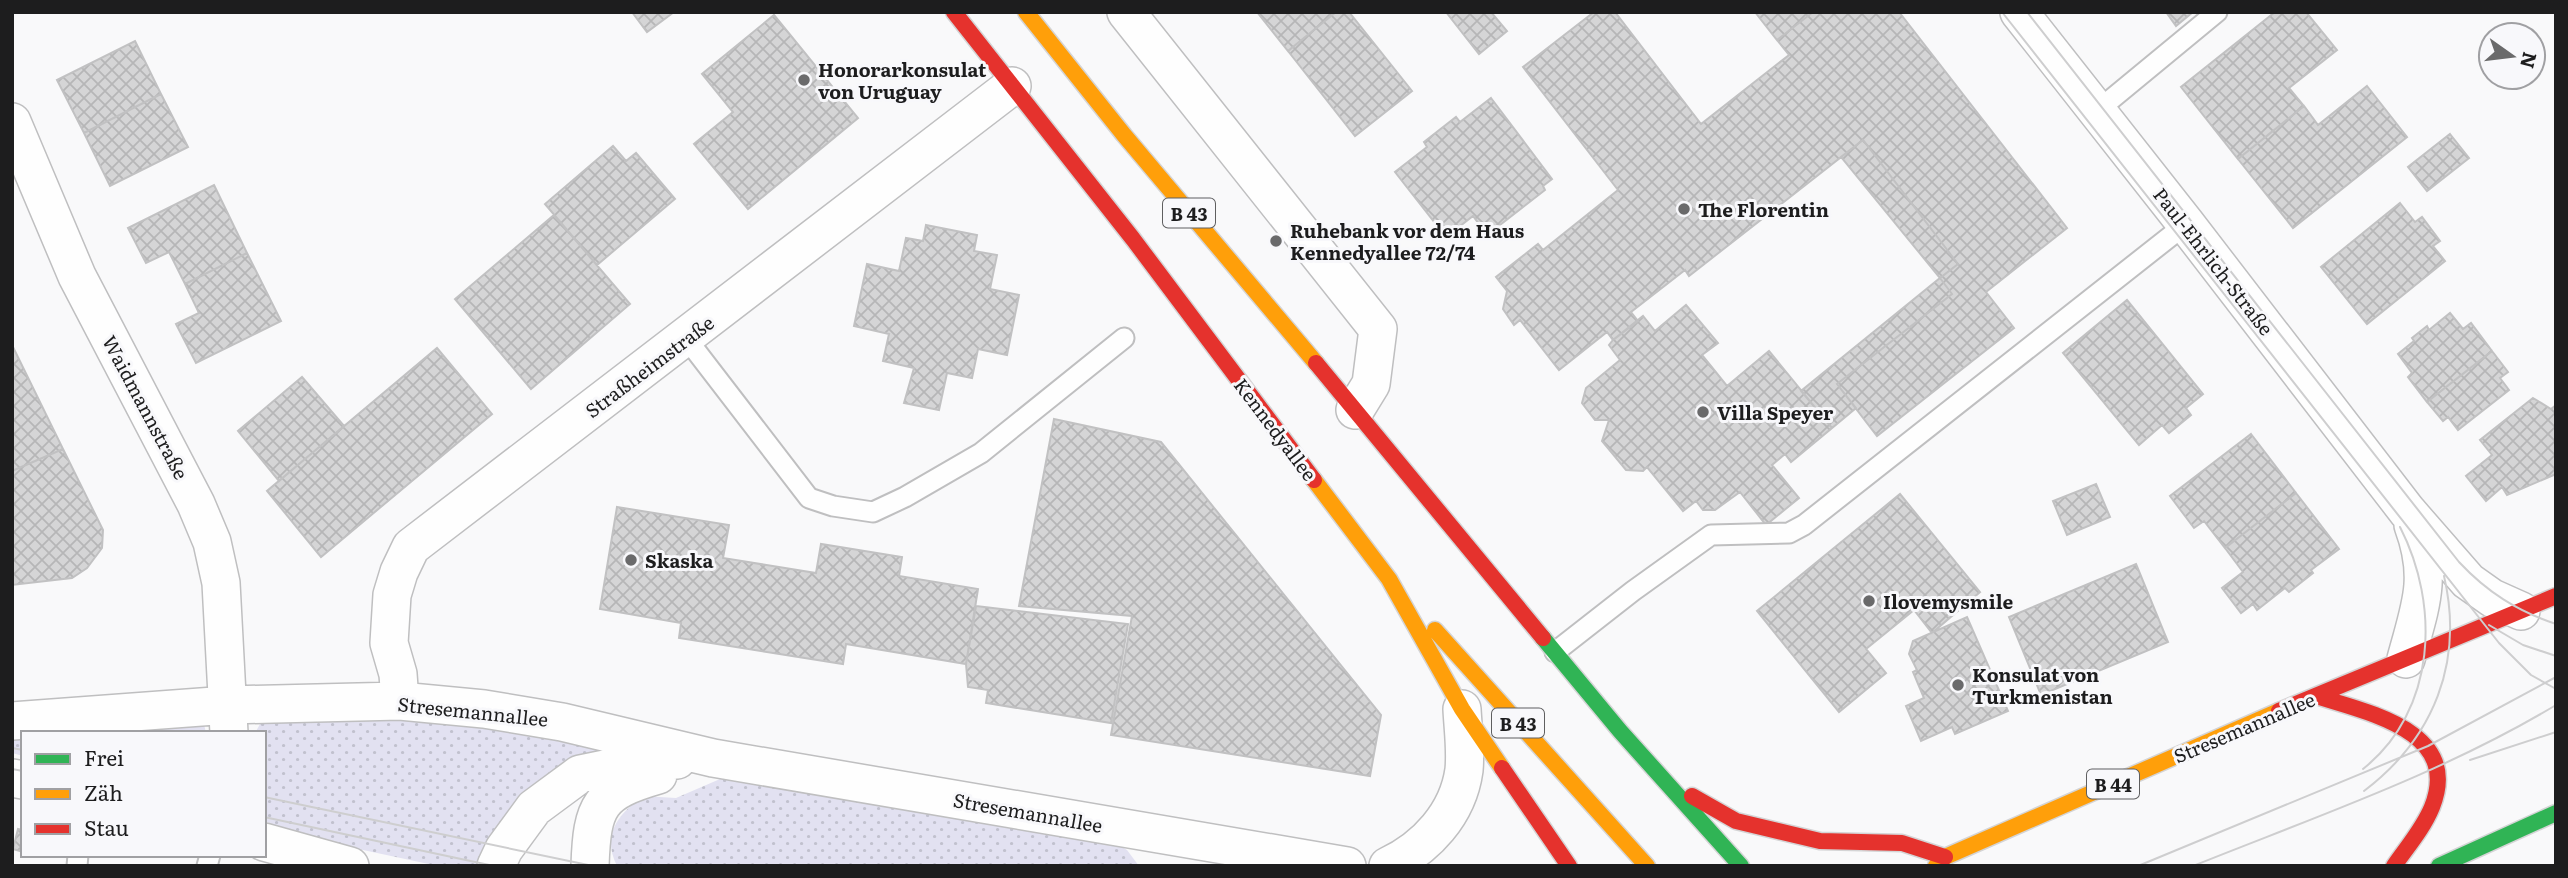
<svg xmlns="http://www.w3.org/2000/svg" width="2568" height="878" font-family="Literata,serif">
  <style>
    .grass { fill: url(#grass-dots) }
    .building { fill: url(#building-cross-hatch); stroke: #c1c1c2; stroke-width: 2 }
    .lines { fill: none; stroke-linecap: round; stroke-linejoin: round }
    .lane-casing { stroke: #bfbfc0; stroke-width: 23 }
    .street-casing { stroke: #bfbfc0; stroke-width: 40 }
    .fast-casing { stroke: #d4d4d5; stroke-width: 19 }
    .slow-casing { stroke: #d4d4d5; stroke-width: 19 }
    .jam-casing { stroke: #d4d4d5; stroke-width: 19 }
    .lane { stroke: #fefefe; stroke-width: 19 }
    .street { stroke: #fefefe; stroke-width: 37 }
    .fast { stroke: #30b455; stroke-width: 16 }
    .slow { stroke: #ff9f0a; stroke-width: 16 }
    .jam { stroke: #e5322d; stroke-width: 16 }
    .tram { stroke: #cececf; stroke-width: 2 }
    .poi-dot { fill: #6a6a6b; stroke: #f8f8fb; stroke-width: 2.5 }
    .labels { text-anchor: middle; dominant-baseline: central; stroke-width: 6; stroke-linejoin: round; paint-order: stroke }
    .shield { fill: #f8f8fb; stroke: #5f5f60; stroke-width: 2 }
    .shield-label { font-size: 18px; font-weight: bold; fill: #1d1d1e }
    .poi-label { font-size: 19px; font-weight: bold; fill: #1d1d1e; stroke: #f8f8fb; text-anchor: start }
    .street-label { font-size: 19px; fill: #1d1d1e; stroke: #f8f8fb }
  </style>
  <defs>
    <pattern id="grass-dots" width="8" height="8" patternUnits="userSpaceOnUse" patternTransform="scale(1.75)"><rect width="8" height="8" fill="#e2e1f1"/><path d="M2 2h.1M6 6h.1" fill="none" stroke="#c1c1ce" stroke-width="1.8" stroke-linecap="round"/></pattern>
    <pattern id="building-cross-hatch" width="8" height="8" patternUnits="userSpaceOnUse" patternTransform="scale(1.75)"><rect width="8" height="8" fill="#d5d5d6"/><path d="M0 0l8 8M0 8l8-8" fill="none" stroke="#b6b6b7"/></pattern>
  </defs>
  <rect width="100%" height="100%" fill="#f9f9fa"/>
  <!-- grass -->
  <path class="grass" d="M 394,716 L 470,724 L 640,749 L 485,866 L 438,866 L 288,834 L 264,820 L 264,733 L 255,733 L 264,717 Z
    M 199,720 L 204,724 L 206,733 L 23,733 L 23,756 L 12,753 L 12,739 L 25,729 Z
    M 727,776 L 1103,836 L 1127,850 L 1139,866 L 617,866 C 601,834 619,814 643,796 L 676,798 Z"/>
  <!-- building -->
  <path class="building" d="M 632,12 L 674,12 L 647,32 Z
    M 1257,12 L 1336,12 L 1288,51 Z
    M 1336,12 L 1349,12 L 1412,91 L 1355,136 L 1288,51 Z
    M 1446,12 L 1491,12 L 1507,31 L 1479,54 Z
    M 1594,12 L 1615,12 L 1701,124 L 1789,55 L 1777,40 L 1813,12 L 1899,12 L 2067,228 L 1986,292 L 2014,328 L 1877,436 L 1837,384 L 1952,294 L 1940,278 L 1958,264 L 1863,140 L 1689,276 L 1685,270 L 1631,312 L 1638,321 L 1613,340 L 1607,332 L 1559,370 L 1520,320 L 1514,325 L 1503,309 L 1507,291 L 1496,277 L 1538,244 L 1543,250 L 1618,190 L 1523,67 Z
    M 1755,12 L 1813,12 L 1777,40 Z
    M 2166,12 L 2193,12 L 2176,26 Z
    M 2275,12 L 2306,12 L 2337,50 L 2289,88 L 2304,106 L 2238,159 L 2181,87 Z
    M 774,15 L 858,118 L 748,209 L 694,144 L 733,112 L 702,74 Z
    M 135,41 L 161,94 L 84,133 L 57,80 Z
    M 2367,86 L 2407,137 L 2293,228 L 2238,159 L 2304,106 L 2318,125 Z
    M 161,94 L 188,147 L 110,186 L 84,133 Z
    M 1491,98 L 1552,179 L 1543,186 L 1545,190 L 1487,235 L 1473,216 L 1446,237 L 1395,172 L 1427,147 L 1424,142 L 1456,117 L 1460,122 Z
    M 2450,134 L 2469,158 L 2427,191 L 2408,167 Z
    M 1863,140 L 1958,264 L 1940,278 L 1841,157 Z
    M 613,146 L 626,161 L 636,153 L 675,199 L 597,265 L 545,204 Z
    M 214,185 L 247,253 L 185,284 L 169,252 L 146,263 L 128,228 Z
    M 2400,203 L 2415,222 L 2422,217 L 2440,241 L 2433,246 L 2445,261 L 2367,324 L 2321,267 Z
    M 554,215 L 630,304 L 531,389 L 455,299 Z
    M 926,225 L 977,235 L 974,251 L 997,255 L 990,289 L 1019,295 L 1007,355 L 978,349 L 972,378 L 947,373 L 939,410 L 904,403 L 914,368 L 883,361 L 889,334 L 854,326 L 867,264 L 899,271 L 906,238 L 923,241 Z
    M 247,253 L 281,321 L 196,363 L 176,324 L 199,313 L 185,284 Z
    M 1940,278 L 1952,294 L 1837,384 L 1856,408 L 1832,428 L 1801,391 Z
    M 2127,300 L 2203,394 L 2186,408 L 2191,415 L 2169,433 L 2162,425 L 2139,445 L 2063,353 Z
    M 1686,305 L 1718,343 L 1702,355 L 1727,386 L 1769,351 L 1832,428 L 1791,462 L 1785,454 L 1772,465 L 1799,498 L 1766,525 L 1740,492 L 1715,510 L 1703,510 L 1696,501 L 1683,511 L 1647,467 L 1643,471 L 1626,470 L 1602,441 L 1609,420 L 1595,420 L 1582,403 L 1586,388 L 1620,360 L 1609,345 L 1613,340 L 1643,316 L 1655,331 Z
    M 2450,313 L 2463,329 L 2471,323 L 2492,351 L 2427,402 L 2408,377 L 2412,373 L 2398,354 L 2414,341 L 2412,338 L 2427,326 L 2429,330 Z
    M 12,345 L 63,449 L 12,471 Z
    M 437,348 L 492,414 L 321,557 L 267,491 Z
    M 2492,351 L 2508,372 L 2500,378 L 2509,390 L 2458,430 L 2448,417 L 2443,421 L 2427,402 Z
    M 302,377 L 344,426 L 279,481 L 238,431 Z
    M 2533,398 L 2551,409 L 2556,405 L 2556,474 L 2507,495 L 2502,487 L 2486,501 L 2466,476 L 2492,455 L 2480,440 Z
    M 1054,419 L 1161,442 L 1381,715 L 1370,776 L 1111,735 L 1132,616 L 1019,606 Z
    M 2251,434 L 2296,493 L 2225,548 L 2204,521 L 2194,528 L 2170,496 Z
    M 63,449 L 103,530 L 102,548 L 87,568 L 72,578 L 12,585 L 12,471 Z
    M 2096,484 L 2110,517 L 2067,535 L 2053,501 Z
    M 2296,493 L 2339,549 L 2311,570 L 2313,573 L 2289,592 L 2285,588 L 2257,610 L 2253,604 L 2241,613 L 2222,588 L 2243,572 L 2225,548 Z
    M 1900,494 L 1980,592 L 1932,633 L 1914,610 L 1866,649 L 1886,673 L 1839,712 L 1757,611 Z
    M 617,507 L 729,525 L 723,558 L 816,573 L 821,544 L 902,557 L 899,576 L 978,589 L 966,664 L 846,644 L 843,664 L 679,638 L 681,623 L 600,609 Z
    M 2136,564 L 2168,642 L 2041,695 L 2009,617 Z
    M 976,606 L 1128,624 L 1111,723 L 986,703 L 988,690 L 968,687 L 966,664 Z
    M 1967,617 L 2008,711 L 1955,734 L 1952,727 L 1921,741 L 1906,706 L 1924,698 L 1913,672 L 1917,670 L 1909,654 L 1913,641 Z
    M 18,829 L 23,830 L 23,852 L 13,849 Z"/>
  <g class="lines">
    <!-- lane casing -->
    <g class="lane-casing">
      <path id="lane" d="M 2097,111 L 2217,12
        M 686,338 L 809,498 L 833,506 L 873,512 L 905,497 L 981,453 L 1124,338
        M 1555,652 L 1633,591 L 1711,535 L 1789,533 L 1804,525 L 2186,224
        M 77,866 L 78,855
        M 207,866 L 210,855"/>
    </g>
    <!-- street casing -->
    <g class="street-casing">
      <path id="street" d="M 1126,12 L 1378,329 L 1371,384 L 1355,410
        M 2019,12 L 2186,224 L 2407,511 L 2468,581 L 2492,598 L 2521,611
        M 12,122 L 77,276 L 196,504 L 212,542 L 221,583 L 229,733
        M 2406,659 C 2420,607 2433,579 2413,525
        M 400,701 L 398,674 L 389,643 L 392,595 L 399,572 L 411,547 L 1012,86
        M 12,721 L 228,705 L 400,701 L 484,709 L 562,722 L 713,758 L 1347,866
        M 12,778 L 23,780
        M 264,842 L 350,866
        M 496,866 L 504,849 L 534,808 L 580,774 L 638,762 L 677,760
        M 590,866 C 592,805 599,792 658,775
        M 1388,866 C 1426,848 1458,814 1464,770 C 1466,750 1463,729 1462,709"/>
    </g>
    <!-- fast casing -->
    <g class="fast-casing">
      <path id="fast" d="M 1543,638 L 1620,731 L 1741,866
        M 2439,866 L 2556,813"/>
    </g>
    <!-- slow casing -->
    <g class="slow-casing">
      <path id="slow" d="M 1026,12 L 1124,135 L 1316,363
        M 1314,480 L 1389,579 L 1462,709 L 1502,768
        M 1435,630 L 1647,866
        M 1936,866 L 1945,857 L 2279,711"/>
    </g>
    <!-- jam casing -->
    <g class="jam-casing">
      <path id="jam" d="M 954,12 L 1133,239 L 1314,480
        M 1316,363 L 1543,638
        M 2316,696 C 2369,713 2462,731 2432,807 C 2423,829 2407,847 2394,866
        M 2279,711 L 2556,596
        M 1502,768 L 1569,866
        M 1692,796 L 1736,821 L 1820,841 L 1902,843 L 1945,857"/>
    </g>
    <!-- lane -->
    <use href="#lane" class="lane"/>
    <!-- street -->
    <use href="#street" class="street"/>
    <!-- fast -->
    <use href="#fast" class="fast"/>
    <!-- slow -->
    <use href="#slow" class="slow"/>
    <!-- jam -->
    <use href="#jam" class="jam"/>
    <!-- tram -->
    <path class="tram" d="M 2002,12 L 2499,643 L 2531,675 L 2556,689
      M 2027,12 L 2459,562 C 2487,592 2517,611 2556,624
      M 2489,625 L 2523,645 L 2556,656
      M 12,748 L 23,750
      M 2470,760 L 2556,732
      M 12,769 L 23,771
      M 2363,769 C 2437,710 2440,605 2400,527
      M 2364,791 C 2434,738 2464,662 2444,576
      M 264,797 L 593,866
      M 264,817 L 494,866
      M 2138,866 L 2428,746 L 2556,677
      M 2193,866 C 2315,817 2443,773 2556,705"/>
  </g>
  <!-- markers -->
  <g class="poi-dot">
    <circle cx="804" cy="80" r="7"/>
    <circle cx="1684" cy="209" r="7"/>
    <circle cx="1276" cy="241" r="7"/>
    <circle cx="1703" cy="412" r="7"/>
    <circle cx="631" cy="560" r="7"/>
    <circle cx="1869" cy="601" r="7"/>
    <circle cx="1958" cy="685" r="7"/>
  </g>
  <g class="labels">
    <!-- shield labels -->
    <g class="shield">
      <rect x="1163" y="198.5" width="52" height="29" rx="5"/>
      <rect x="1492" y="708.5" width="52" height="29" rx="5"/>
      <rect x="2087" y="769.5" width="52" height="29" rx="5"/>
    </g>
    <g class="shield-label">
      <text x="1189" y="213">B 43</text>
      <text x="1518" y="723">B 43</text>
      <text x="2113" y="784">B 44</text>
    </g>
    <!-- poi labels -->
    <g class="poi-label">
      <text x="818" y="69">Honorarkonsulat<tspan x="818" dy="22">von Uruguay</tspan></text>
      <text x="1698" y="209">The Florentin</text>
      <text x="1290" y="230">Ruhebank vor dem Haus<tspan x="1290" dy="22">Kennedyallee 72/74</tspan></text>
      <text x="1717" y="412">Villa Speyer</text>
      <text x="645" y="560">Skaska</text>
      <text x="1883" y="601">Ilovemysmile</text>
      <text x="1972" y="674">Konsulat von<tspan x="1972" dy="22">Turkmenistan</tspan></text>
    </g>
    <!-- street labels -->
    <g class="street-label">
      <text transform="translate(2214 261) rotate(52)">Paul-Ehrlich-Straße</text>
      <text transform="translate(649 366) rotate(-37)">Straßheimstraße</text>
      <text transform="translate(146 407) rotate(62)">Waidmannstraße</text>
      <text transform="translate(1276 429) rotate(53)">Kennedyallee</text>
      <text transform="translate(473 711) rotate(6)">Stresemannallee</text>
      <text transform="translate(2244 727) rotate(-23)">Stresemannallee</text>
      <text transform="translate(1028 812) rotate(10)">Stresemannallee</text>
    </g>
  </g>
  <!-- border -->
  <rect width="2568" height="878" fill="none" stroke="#1d1d1e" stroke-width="28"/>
  <!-- legend -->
  <rect x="21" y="731" width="245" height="126" fill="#f8f8fb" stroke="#a0a0a3" stroke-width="2"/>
  <rect x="35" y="754" width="35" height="10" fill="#30b455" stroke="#a0a0a3" stroke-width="2"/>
  <text x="84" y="766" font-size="21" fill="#1d1d1e">Frei</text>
  <rect x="35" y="789" width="35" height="10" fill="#ff9f0a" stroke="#a0a0a3" stroke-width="2"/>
  <text x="84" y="801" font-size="21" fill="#1d1d1e">Zäh</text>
  <rect x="35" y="824" width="35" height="10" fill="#e5322d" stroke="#a0a0a3" stroke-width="2"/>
  <text x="84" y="836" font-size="21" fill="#1d1d1e">Stau</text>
  <!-- north arrow -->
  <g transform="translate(2512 56) rotate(104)"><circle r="33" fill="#f8f8fb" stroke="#a0a0a3" stroke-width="2"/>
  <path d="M0-5L12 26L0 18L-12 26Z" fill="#6a6a6b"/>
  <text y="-10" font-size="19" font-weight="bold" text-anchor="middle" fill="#1d1d1e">N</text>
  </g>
</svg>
